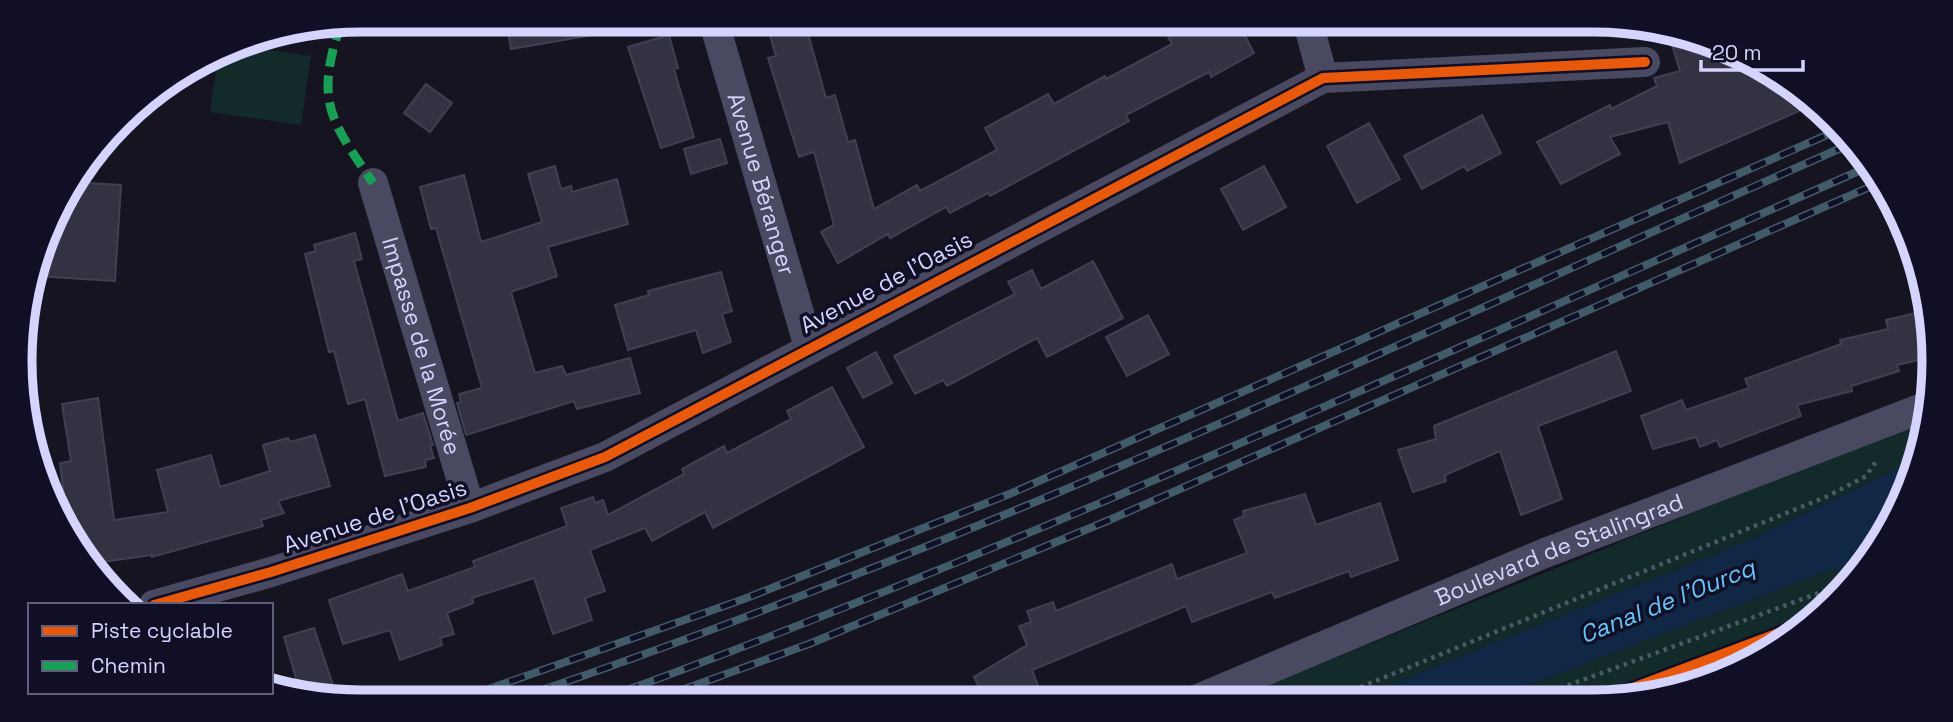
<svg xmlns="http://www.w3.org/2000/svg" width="1953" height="722" font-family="'Space Grotesk',sans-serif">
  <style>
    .green { fill: #122b2a }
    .water { fill: #102845 }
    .building { fill: #333242; stroke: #403f53; stroke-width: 2 }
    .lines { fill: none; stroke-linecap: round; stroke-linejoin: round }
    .path { stroke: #4b5b66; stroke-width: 4.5; stroke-dasharray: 3.5 5; stroke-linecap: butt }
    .minor { stroke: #494a61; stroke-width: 30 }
    .rail-casing { stroke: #425b69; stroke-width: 8 }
    .rail { stroke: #110f25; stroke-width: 5; stroke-dasharray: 16; stroke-linecap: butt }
    .quiet { stroke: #1a9f57; stroke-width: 9; stroke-dasharray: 18 9; stroke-linecap: butt }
    .cycleway-casing { stroke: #110f25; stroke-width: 15 }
    .cycleway { stroke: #e8590c; stroke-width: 10 }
    .labels { text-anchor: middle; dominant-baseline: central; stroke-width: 7; stroke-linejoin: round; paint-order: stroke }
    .street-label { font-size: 23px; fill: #d5d4fe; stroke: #110f25 }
    .water-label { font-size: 24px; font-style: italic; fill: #64c4fc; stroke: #110f25 }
    .rim { fill: none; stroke: #d5d4fe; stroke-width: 9 }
  </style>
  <rect width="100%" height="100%" fill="#151420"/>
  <!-- green -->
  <path class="green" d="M 237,45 L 311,56 L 301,125 L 210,112 L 218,56 Z
    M 1924,419 L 1918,459 L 1743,543 L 1353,700 L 1229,701 Z
    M 1862,563 L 1818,618 L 1743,668 L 1637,700 L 1490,700 L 1821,573 Z"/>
  <!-- water -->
  <path class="water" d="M 1918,459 L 1888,532 L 1862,563 L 1821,573 L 1490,700 L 1353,700 L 1743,543 Z"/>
  <!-- building -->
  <path class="building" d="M 506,19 L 598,19 L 599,34 L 511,49 Z
    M 765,19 L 804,19 L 826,98 L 835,95 L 848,142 L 855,140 L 874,209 L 917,185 L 920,191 L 997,150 L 985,128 L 1048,94 L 1054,104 L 1105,76 L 1106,79 L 1172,44 L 1166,33 L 1218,19 L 1225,34 L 1240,26 L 1254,53 L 1211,77 L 1209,72 L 1126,115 L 1129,121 L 990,196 L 988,193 L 950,213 L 946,207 L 890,238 L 888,234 L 838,263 L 821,232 L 834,225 L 814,152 L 799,157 L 768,58 L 776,56 Z
    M 1667,29 L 1681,31 L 1800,90 L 1813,105 L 1680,163 L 1668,122 L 1610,137 L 1620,154 L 1561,184 L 1537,142 L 1610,105 L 1611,109 L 1657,86 L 1654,78 L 1680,71 Z
    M 669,35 L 678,68 L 674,69 L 694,137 L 661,148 L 628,47 Z
    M 426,84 L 452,103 L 430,132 L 404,113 Z
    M 1482,115 L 1501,153 L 1467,171 L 1464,166 L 1422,189 L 1404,156 Z
    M 1369,123 L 1400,179 L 1357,203 L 1327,146 Z
    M 720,139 L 727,163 L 691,174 L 684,149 Z
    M 555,166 L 561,189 L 571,186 L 572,192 L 617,179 L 628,224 L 548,247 L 557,276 L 511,292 L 535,373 L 562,366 L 566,375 L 630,358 L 640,393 L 577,409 L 574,401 L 466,435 L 457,403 L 461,402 L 459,394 L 482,388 L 436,228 L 431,229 L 420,187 L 464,175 L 481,242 L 542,222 L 528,174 Z
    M 1264,166 L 1286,207 L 1243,230 L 1221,189 Z
    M 72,182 L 121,185 L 115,281 L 36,276 L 65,190 Z
    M 355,233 L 362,259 L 354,261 L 398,421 L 423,413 L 433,445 L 430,445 L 434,458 L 425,460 L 426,467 L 385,476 L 365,399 L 348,404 L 334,351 L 329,352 L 305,254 L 316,251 L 314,245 Z
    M 1093,261 L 1123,318 L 1047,357 L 1037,338 L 947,386 L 943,380 L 915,394 L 894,356 L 1015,294 L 1008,282 L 1032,270 L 1041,289 Z
    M 721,272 L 732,311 L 722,314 L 731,342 L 703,353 L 696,330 L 628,350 L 615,305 L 649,295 L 648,291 Z
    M 1929,310 L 1928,358 L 1897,365 L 1899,371 L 1851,386 L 1852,391 L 1797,405 L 1801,416 L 1720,447 L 1717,440 L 1700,447 L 1696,437 L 1653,449 L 1641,416 L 1682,400 L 1686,410 L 1749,388 L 1745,379 L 1841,344 L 1840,340 L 1888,329 L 1886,320 Z
    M 1148,315 L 1169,354 L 1127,376 L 1106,337 Z
    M 1616,351 L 1631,391 L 1538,426 L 1562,499 L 1521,515 L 1500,451 L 1445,475 L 1446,481 L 1413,492 L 1398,450 L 1436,439 L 1434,426 Z
    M 876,352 L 892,383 L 863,398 L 847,368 Z
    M 832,387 L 864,447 L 713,528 L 705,512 L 652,541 L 645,528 L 590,550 L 605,591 L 585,598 L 592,620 L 553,634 L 534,578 L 472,598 L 473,603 L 447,613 L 454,634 L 440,638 L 442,645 L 400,660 L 390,630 L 343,644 L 329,600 L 402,574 L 408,591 L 475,567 L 473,561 L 567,526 L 561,508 L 593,497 L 595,503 L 603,500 L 608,515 L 684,474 L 682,469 L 724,446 L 727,453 L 791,419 L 787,411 Z
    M 98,398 L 114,520 L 168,512 L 157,470 L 211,455 L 220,487 L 270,471 L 263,445 L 288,438 L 290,442 L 315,435 L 330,486 L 278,501 L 284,513 L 261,520 L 263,526 L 152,557 L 152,555 L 89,564 L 77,551 L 68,531 L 60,463 L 71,461 L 62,404 Z
    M 1305,494 L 1316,525 L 1380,503 L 1398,560 L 1351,577 L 1349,571 L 1275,598 L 1272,592 L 1192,622 L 1186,606 L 1032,670 L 1044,701 L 991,701 L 986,689 L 981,691 L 974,677 L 1027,645 L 1019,626 L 1031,622 L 1027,611 L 1053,602 L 1056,611 L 1172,564 L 1177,579 L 1247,553 L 1234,520 L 1244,516 L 1243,511 Z
    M 314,628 L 338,700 L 301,695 L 284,637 Z"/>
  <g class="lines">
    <!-- path -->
    <path class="path" d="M 1329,700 L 1828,496 L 1866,476 L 1877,460
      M 1528,700 L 1846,583"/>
    <!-- minor -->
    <g class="minor">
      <path id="s1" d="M 713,19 L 809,347"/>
      <path d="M 1307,19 L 1323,78"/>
      <path id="s2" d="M 373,183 L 470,508"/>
      <path d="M 154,605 L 271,572 L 470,508 L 605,457 L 1323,78 L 1645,62"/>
      <path id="s3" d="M 1193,701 L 1545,553 L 1925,407"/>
    </g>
    <!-- rail casing -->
    <g class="rail-casing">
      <path id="rail" d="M 506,702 C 966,549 1405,340 1848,145
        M 594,702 C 1028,546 1446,352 1868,167
        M 649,702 L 809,644 L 1107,521 L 1881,182
        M 449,703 L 744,599 L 1012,493 L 1836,131"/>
    </g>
    <!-- rail -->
    <use href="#rail" class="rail"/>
    <!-- quiet -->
    <path class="quiet" d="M 341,23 C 315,101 329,118 373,183"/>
    <!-- cycleway casing -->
    <g class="cycleway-casing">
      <path id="cycleway" d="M 154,605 L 271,572 L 470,508 L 605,457 L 1323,78 L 1645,62
        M 1601,700 L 1816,619"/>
    </g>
    <!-- cycleway -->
    <use href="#cycleway" class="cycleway"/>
  </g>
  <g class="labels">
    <!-- street labels -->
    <g class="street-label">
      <text stroke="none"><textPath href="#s1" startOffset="172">Avenue Béranger</textPath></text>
      <text transform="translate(886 282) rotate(-28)">Avenue de l'Oasis</text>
      <text stroke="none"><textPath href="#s2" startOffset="170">Impasse de la Morée</textPath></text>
      <text transform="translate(375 516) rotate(-18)">Avenue de l'Oasis</text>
      <text stroke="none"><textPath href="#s3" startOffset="396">Boulevard de Stalingrad</textPath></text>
    </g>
    <!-- water labels -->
    <g class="water-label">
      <text transform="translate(1667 601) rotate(-22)">Canal de l'Ourcq</text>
    </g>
  </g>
  <!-- crop -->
  <path d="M0 0H1953V722H0ZM361 32H1593A329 329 0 0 1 1922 361V361A329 329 0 0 1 1593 690H361A329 329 0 0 1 32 361V361A329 329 0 0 1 361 32Z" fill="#110f25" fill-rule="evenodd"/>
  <path class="rim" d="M361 32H1593A329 329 0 0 1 1922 361V361A329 329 0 0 1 1593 690H361A329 329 0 0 1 32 361V361A329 329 0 0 1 361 32Z"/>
  <!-- legend -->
  <rect x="28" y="603" width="245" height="91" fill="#110f25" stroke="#5f5e7c" stroke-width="2"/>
  <rect x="42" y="626" width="35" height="10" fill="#e8590c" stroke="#5f5e7c" stroke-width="2"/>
  <text x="91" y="638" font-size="21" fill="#d5d4fe">Piste cyclable</text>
  <rect x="42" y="661" width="35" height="10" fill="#1a9f57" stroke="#5f5e7c" stroke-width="2"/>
  <text x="91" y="673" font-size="21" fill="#d5d4fe">Chemin</text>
  <!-- scale -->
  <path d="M1701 60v10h102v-10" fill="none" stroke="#d5d4fe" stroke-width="3.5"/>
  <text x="1712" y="60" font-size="21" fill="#d5d4fe" stroke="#110f25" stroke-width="5" paint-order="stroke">20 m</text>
</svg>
